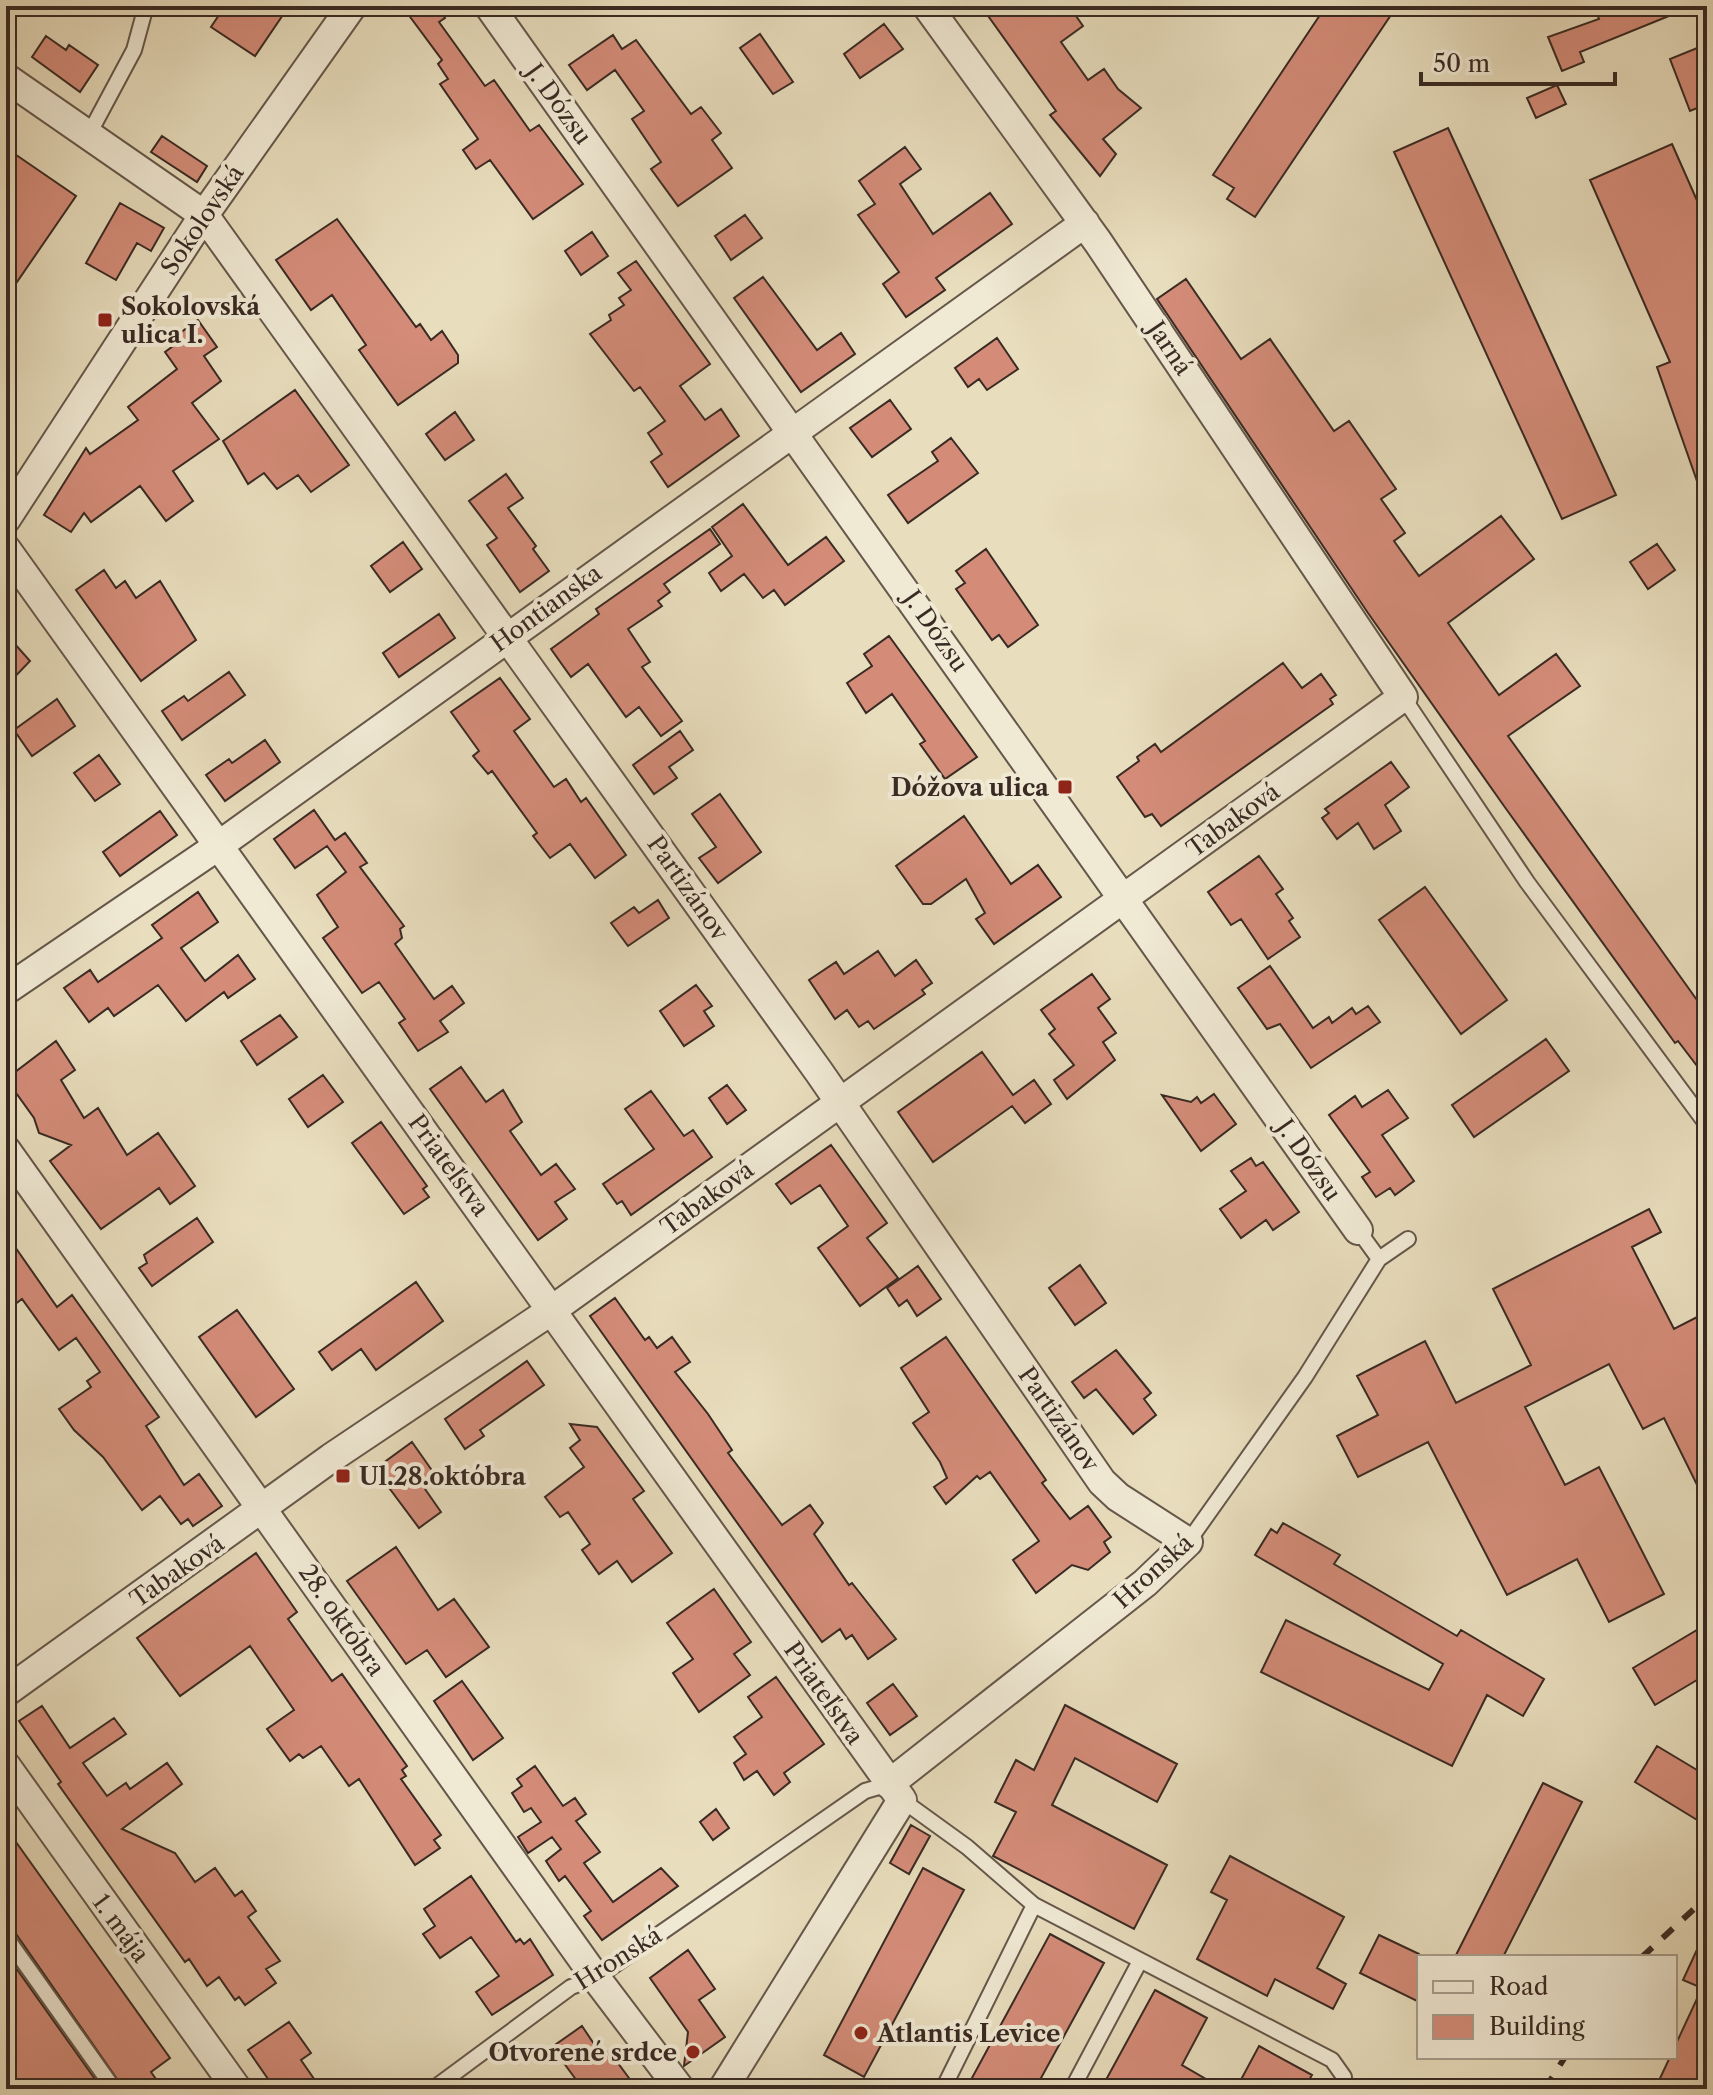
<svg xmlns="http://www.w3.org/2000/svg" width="1713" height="2095" font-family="'Libre Caslon Text',serif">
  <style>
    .building { fill: #d48c79; stroke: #392a23; stroke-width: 2 }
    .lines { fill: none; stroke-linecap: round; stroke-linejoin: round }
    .lane-casing { stroke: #65574a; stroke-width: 18 }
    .street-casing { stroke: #65574a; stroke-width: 32 }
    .lane { stroke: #f0e9d4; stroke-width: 14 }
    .street { stroke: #f0e9d4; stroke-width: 28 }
    .rail { stroke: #392a23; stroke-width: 6; stroke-dasharray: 14 14; stroke-linecap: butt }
    .poi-dot { fill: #8f2418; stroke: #f0e9d4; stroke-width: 3 }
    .labels { text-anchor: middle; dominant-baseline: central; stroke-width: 8; stroke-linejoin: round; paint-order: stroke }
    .street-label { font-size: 24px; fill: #392a23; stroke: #f0e9d4 }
    .poi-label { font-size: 24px; font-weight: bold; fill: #392a23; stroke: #f0e9d4; text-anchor: start }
  </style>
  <rect width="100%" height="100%" fill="#e8ddbd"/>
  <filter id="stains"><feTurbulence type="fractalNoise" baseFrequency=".0025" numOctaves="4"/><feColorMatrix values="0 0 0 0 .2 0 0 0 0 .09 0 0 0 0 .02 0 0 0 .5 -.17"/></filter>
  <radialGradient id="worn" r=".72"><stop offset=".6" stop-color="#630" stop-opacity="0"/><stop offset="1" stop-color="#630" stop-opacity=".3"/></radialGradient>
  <!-- building -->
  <path class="building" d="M 225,6 L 289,6 L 255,56 L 211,27 Z
    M 402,6 L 436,6 L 445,18 L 439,22 L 485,86 L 494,80 L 530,131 L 539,125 L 583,184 L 533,219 L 490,160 L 476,169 L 463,150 L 478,139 L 440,84 L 448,79 L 438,64 L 442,60 Z
    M 981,6 L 1069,6 L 1083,26 L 1061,42 L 1088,80 L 1104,69 L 1118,89 L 1141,108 L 1103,139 L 1116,154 L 1100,176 L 1050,115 L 1056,111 Z
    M 1326,6 L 1397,6 L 1255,217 L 1227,199 L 1234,188 L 1213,175 Z
    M 1594,6 L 1691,6 L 1691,7 L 1580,52 L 1584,62 L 1562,71 L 1548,37 L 1599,19 Z
    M 884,24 L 903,49 L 860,78 L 844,54 Z
    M 760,34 L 793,82 L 773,94 L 740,48 Z
    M 613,35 L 622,49 L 636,40 L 691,114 L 701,107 L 721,133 L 712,140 L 732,168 L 678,206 L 651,169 L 661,162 L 632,119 L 644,111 L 615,70 L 587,90 L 569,65 Z
    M 46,36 L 66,50 L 69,45 L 98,65 L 80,92 L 32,57 Z
    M 1707,44 L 1707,104 L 1690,111 L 1670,59 Z
    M 1557,85 L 1566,104 L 1536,118 L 1527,98 Z
    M 1448,128 L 1616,495 L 1562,519 L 1394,152 Z
    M 162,136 L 207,166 L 197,182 L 151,152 Z
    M 1672,144 L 1707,223 L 1707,501 L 1704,501 L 1657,367 L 1670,362 L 1590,180 Z
    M 905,147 L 921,169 L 900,184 L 933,234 L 990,193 L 1012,224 L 936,278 L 945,290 L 906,317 L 883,284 L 899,272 L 858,215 L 875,204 L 859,181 Z
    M 6,148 L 76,196 L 6,298 Z
    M 120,203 L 164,228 L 151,251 L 137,243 L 116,280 L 86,263 Z
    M 745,215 L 762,238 L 731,260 L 715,236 Z
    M 337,219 L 416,327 L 420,324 L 431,340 L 442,331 L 458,355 L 458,363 L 398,405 L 359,350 L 366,345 L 332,295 L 311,310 L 276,260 Z
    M 592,232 L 608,256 L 581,275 L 565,251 Z
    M 636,261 L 710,364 L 680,386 L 705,420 L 721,409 L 739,436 L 668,487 L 651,462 L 662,454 L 648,433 L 665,421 L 640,387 L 634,391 L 590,334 L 611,320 L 609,315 L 624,305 L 619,298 L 631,290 L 618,273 Z
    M 763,277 L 817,350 L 841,333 L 855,354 L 801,392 L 734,298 Z
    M 1186,279 L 1241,359 L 1270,339 L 1334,431 L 1349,421 L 1396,489 L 1381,499 L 1405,533 L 1394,541 L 1419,576 L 1501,516 L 1534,559 L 1448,623 L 1499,695 L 1556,654 L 1580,686 L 1508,736 L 1707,1014 L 1707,1079 L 1678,1041 L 1675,1043 L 1504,806 L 1368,613 L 1157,299 Z
    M 198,320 L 217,347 L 204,356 L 221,381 L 192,403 L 219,439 L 173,471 L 193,501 L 166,521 L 140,486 L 91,522 L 84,513 L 71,532 L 44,515 L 86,448 L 90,454 L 138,420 L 128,407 L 177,369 L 165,352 L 180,341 L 176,336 Z
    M 997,338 L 1018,369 L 987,390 L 979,379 L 968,387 L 955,368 Z
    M 295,390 L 349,465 L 311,492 L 298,475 L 277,489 L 264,473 L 248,484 L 223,441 Z
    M 890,400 L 911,429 L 872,457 L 850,428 Z
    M 455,412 L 474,440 L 445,460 L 426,434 Z
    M 951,438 L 978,473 L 908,523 L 888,495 L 938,461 L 932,452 Z
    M 506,474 L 523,498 L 508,508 L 536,546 L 533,549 L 549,571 L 520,592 L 487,545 L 497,538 L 469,501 Z
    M 743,504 L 788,565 L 826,537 L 844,561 L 785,605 L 774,590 L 763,598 L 744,574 L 721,591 L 709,573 L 732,556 L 712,527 Z
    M 710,529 L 720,544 L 664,584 L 670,592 L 658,601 L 662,606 L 628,629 L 650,662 L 642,667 L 682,721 L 661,736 L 639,707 L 626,717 L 588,664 L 571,677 L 551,649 L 599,614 L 596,609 Z
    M 403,542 L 422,569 L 390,592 L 371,566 Z
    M 1657,544 L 1675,570 L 1648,589 L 1630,562 Z
    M 986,549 L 1038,625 L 1008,647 L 999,635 L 992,640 L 956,589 L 965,583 L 956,571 Z
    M 104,570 L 116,588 L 125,581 L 136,598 L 160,581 L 196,640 L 141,681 L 76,590 Z
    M 439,614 L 455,638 L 399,677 L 383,653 Z
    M 6,634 L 30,661 L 6,686 Z
    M 889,636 L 977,757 L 945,779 L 920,744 L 925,741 L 892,694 L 866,713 L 847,683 L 872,666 L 864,654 Z
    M 1283,663 L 1302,688 L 1321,674 L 1336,695 L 1330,699 L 1333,704 L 1161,826 L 1152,814 L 1145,817 L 1117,777 L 1139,761 L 1137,757 L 1155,744 L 1161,752 Z
    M 229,672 L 245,695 L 182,740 L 162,711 L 184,696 L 188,701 Z
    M 500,678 L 530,719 L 514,731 L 554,787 L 566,779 L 581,802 L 586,798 L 626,855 L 595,878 L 570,844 L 550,858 L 533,836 L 537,833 L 492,771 L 488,774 L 473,756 L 479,751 L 451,712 Z
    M 57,699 L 75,726 L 32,756 L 14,730 Z
    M 680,731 L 693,750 L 669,767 L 677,778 L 654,794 L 633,765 Z
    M 265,740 L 280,762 L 225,801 L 206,775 L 229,759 L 232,763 Z
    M 99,755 L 120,784 L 95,801 L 74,773 Z
    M 1391,762 L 1409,787 L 1385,805 L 1401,831 L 1374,849 L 1358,823 L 1337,839 L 1322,818 L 1329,813 L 1325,809 Z
    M 720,794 L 761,852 L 718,883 L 699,858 L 716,847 L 692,814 Z
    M 314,810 L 335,840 L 345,833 L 367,863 L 360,867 L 404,926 L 400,929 L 402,938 L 395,944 L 434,999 L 452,986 L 464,1003 L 440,1021 L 448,1032 L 418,1051 L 399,1023 L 405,1019 L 379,982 L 362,993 L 323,938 L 338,927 L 317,895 L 346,872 L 327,846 L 295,868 L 274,839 Z
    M 160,811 L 177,835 L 120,876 L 103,852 Z
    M 964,816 L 1011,884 L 1038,865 L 1061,897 L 994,944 L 976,919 L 985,913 L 966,879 L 931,904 L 923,904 L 896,866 Z
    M 1259,856 L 1283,889 L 1276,894 L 1293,918 L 1289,921 L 1300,937 L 1268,959 L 1241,919 L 1231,925 L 1208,892 Z
    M 1425,887 L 1507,1000 L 1461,1034 L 1379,920 Z
    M 198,892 L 218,922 L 181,948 L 205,981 L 238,955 L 255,979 L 228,998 L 224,992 L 186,1021 L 158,985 L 114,1016 L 108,1008 L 89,1022 L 64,988 L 90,970 L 98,982 L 162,938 L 152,925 Z
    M 658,900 L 669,918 L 628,946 L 611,923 L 634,907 L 639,913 Z
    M 878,951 L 895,976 L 916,960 L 932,983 L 922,990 L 925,994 L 874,1029 L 868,1021 L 859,1027 L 847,1010 L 835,1019 L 809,980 L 836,962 L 844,974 Z
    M 1270,966 L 1313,1028 L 1329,1017 L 1332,1023 L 1352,1008 L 1356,1014 L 1368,1006 L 1380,1022 L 1311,1068 L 1280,1024 L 1267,1029 L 1238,988 Z
    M 1092,974 L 1110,999 L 1098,1008 L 1116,1033 L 1103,1042 L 1115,1060 L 1067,1099 L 1054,1080 L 1074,1065 L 1049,1034 L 1055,1029 L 1041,1010 Z
    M 696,985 L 712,1006 L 704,1011 L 714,1026 L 684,1046 L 660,1011 Z
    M 280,1015 L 297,1037 L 257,1065 L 241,1041 Z
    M 1546,1039 L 1569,1071 L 1474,1137 L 1452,1105 Z
    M 56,1041 L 75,1070 L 61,1080 L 84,1118 L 98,1108 L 127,1155 L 158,1133 L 195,1186 L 170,1204 L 159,1188 L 101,1229 L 50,1161 L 71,1145 L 39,1133 L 34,1118 L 6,1079 Z
    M 982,1052 L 1013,1095 L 1034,1080 L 1051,1104 L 1025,1123 L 1012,1106 L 933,1162 L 898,1112 Z
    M 461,1067 L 486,1102 L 503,1090 L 522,1122 L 510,1131 L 541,1175 L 556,1164 L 575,1189 L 555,1202 L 567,1219 L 538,1240 L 430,1089 Z
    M 323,1075 L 343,1102 L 308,1127 L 289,1099 Z
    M 727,1085 L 746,1110 L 727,1124 L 709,1098 Z
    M 1388,1090 L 1408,1118 L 1382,1135 L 1414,1181 L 1395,1195 L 1390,1188 L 1376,1197 L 1362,1177 L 1370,1172 L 1329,1115 L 1355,1096 L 1362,1107 Z
    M 651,1091 L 684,1136 L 693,1130 L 712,1157 L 631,1215 L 622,1201 L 617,1204 L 603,1184 L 654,1149 L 625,1109 Z
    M 1214,1094 L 1236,1124 L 1201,1151 L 1162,1095 L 1191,1102 L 1197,1097 L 1201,1103 Z
    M 381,1122 L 427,1186 L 423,1189 L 429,1197 L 404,1214 L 352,1143 Z
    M 831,1145 L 887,1223 L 867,1238 L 898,1278 L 860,1306 L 818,1248 L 848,1226 L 820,1185 L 791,1204 L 776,1184 Z
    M 1251,1158 L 1256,1166 L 1263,1162 L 1299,1212 L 1273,1230 L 1266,1220 L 1241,1238 L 1220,1209 L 1246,1191 L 1231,1171 Z
    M 1649,1209 L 1661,1232 L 1632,1247 L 1674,1329 L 1707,1312 L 1707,1505 L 1664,1418 L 1643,1429 L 1609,1364 L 1525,1407 L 1565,1485 L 1599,1467 L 1664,1594 L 1609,1622 L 1577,1559 L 1507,1595 L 1428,1442 L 1358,1477 L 1337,1436 L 1378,1415 L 1357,1376 L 1425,1341 L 1456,1403 L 1531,1365 L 1493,1289 Z
    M 197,1218 L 213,1242 L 152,1286 L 139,1268 L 147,1263 L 144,1255 Z
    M 6,1234 L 57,1307 L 72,1295 L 100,1334 L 159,1417 L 146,1426 L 184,1485 L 199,1474 L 222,1506 L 193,1526 L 188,1519 L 181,1524 L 160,1496 L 142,1510 L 103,1457 L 74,1430 L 59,1409 L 91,1387 L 87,1381 L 100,1372 L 76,1338 L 59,1350 L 22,1299 L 6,1311 Z
    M 1080,1265 L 1106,1303 L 1075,1325 L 1049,1288 Z
    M 918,1266 L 941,1299 L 917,1316 L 907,1300 L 899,1306 L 887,1288 Z
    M 416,1282 L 443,1321 L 376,1370 L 361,1349 L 332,1370 L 319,1352 Z
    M 615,1298 L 645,1340 L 649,1337 L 657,1348 L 672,1337 L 690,1362 L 675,1372 L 708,1414 L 732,1450 L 728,1453 L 782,1525 L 810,1505 L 823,1523 L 814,1534 L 849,1585 L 852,1583 L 896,1639 L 868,1659 L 852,1635 L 846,1639 L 840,1629 L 822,1642 L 590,1316 Z
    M 237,1310 L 294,1389 L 256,1417 L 199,1337 Z
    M 946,1337 L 1046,1480 L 1042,1483 L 1070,1519 L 1088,1506 L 1111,1537 L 1104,1542 L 1110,1552 L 1088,1570 L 1072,1565 L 1036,1593 L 1013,1560 L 1039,1541 L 990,1472 L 980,1479 L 977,1476 L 946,1504 L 934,1487 L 947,1478 L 940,1462 L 913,1423 L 929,1412 L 901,1368 Z
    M 1116,1350 L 1151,1393 L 1144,1399 L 1156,1415 L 1133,1434 L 1096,1389 L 1084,1398 L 1072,1382 Z
    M 527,1361 L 544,1385 L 480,1430 L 484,1436 L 465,1449 L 445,1419 Z
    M 570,1424 L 597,1427 L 644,1491 L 633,1499 L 672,1553 L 632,1582 L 617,1561 L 599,1574 L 582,1550 L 590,1544 L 568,1512 L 560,1517 L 545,1497 L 584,1467 L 570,1448 L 580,1440 Z
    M 412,1442 L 438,1479 L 425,1489 L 441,1512 L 419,1528 L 375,1469 Z
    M 1283,1523 L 1340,1555 L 1334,1564 L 1457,1636 L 1461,1630 L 1544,1679 L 1523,1716 L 1487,1695 L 1452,1766 L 1261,1672 L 1286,1620 L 1429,1690 L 1443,1664 L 1255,1555 L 1271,1529 L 1277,1533 Z
    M 396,1547 L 438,1610 L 454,1599 L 489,1647 L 446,1677 L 427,1650 L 406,1664 L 347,1581 Z
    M 256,1553 L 297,1612 L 288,1619 L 332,1681 L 342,1674 L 407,1766 L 402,1770 L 406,1776 L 401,1779 L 441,1835 L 434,1840 L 440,1848 L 415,1865 L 359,1779 L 349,1786 L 321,1746 L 303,1758 L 299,1754 L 290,1761 L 267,1729 L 294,1710 L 250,1646 L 180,1696 L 137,1638 Z
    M 714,1589 L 751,1642 L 734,1654 L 750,1675 L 699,1712 L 673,1673 L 693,1659 L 667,1623 Z
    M 1707,1624 L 1707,1674 L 1655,1705 L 1633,1668 Z
    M 776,1677 L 824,1744 L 784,1773 L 790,1782 L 774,1795 L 757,1771 L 744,1780 L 734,1763 L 746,1754 L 734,1737 L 762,1717 L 748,1697 Z
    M 462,1681 L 503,1738 L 473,1760 L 434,1701 Z
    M 893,1684 L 917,1716 L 890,1735 L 867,1703 Z
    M 1065,1705 L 1177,1764 L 1157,1802 L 1075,1758 L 1052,1805 L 1167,1865 L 1134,1929 L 993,1856 L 1016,1812 L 995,1802 L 1016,1760 L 1034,1770 Z
    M 42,1706 L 70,1748 L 114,1718 L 126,1734 L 83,1763 L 107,1796 L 126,1783 L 130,1789 L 167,1763 L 182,1784 L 122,1829 L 175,1853 L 195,1882 L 215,1868 L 235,1896 L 242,1891 L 256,1911 L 248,1917 L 280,1961 L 266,1969 L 276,1983 L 245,2005 L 239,1997 L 235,2000 L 219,1977 L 207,1986 L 189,1959 L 185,1962 L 58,1784 L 61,1782 L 19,1721 Z
    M 1657,1746 L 1707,1776 L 1707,1826 L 1635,1782 Z
    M 535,1766 L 563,1806 L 575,1798 L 586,1814 L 576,1821 L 600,1852 L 584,1863 L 613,1902 L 661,1868 L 678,1886 L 602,1940 L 584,1916 L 591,1911 L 565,1876 L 559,1881 L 546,1861 L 561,1849 L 552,1837 L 528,1853 L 518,1837 L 541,1822 L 531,1808 L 524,1812 L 512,1793 L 522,1786 L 517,1779 Z
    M 1543,1783 L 1582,1802 L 1558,1849 L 1503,1957 L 1455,1957 Z
    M 716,1809 L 729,1828 L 713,1840 L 700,1822 Z
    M 911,1825 L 930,1836 L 909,1874 L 890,1863 Z
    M 6,1828 L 170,2058 L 151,2072 L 163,2089 L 124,2089 L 14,1931 L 6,1927 Z
    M 1230,1856 L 1344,1917 L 1317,1968 L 1346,1984 L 1333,2009 L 1275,1979 L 1267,1996 L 1197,1959 L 1227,1900 L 1211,1892 Z
    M 923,1868 L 964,1890 L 864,2077 L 824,2055 Z
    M 471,1876 L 516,1942 L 520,1939 L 524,1944 L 530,1939 L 553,1975 L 492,2015 L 476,1992 L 499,1976 L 471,1937 L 440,1958 L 423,1934 L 435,1926 L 424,1909 Z
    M 1707,1928 L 1707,2089 L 1655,2089 L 1670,2057 L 1675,2057 L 1675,2046 L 1702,1988 L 1683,1980 Z
    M 1050,1934 L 1104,1963 L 1035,2089 L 966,2089 Z
    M 1379,1935 L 1419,1954 L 1419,2002 L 1360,1973 Z
    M 688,1950 L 715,1989 L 699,2000 L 725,2037 L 684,2066 L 688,2032 L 650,1978 Z
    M 6,1954 L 102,2089 L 6,2089 Z
    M 1155,1990 L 1207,2018 L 1182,2065 L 1223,2089 L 1101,2089 Z
    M 289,2022 L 311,2053 L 301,2060 L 321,2089 L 275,2089 L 248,2050 Z
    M 582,2026 L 602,2056 L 609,2051 L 637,2089 L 583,2089 L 552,2047 Z
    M 1259,2046 L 1312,2075 L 1304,2089 L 1236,2089 Z"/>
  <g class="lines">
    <!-- lane casing -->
    <g class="lane-casing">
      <path id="lane" d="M 88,136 L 134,50 L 146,6
        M 1403,697 L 1527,882 L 1707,1125
        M 1358,1230 L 1379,1259
        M 1188,1542 L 1305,1377 L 1379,1259 L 1408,1239
        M 902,1800 L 967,1847 L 1034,1905 L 1332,2060 L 1344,2077 L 1343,2089
        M 6,1937 L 114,2089
        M 433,2089 L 571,1987 L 596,1978 L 865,1791 L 889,1784
        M 943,2089 L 1034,1905
        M 1072,2089 L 1140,1961"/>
    </g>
    <!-- street casing -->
    <g class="street-casing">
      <path id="street" d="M 489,6 L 1358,1230
        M 6,78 L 204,215 L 819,1072 L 1102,1482 L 1118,1497 L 1188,1542 L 1145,1583 L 889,1784
        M 6,519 L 204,215 L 352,6
        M 6,549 L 902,1800 L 723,2089
        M 6,990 L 218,846 L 1085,223
        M 6,1150 L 596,1978 L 680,2089
        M 6,1692 L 331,1458 L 552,1310 L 1403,697 L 1098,242 L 927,6
        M 6,1766 L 237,2089"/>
    </g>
    <!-- lane -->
    <use href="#lane" class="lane"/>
    <!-- street -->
    <use href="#street" class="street"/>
    <!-- rail -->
    <path class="rail" d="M 1642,1957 L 1707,1897
      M 1545,2089 L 1565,2057"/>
  </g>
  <!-- markers -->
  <g class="poi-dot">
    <rect x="97" y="312" width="16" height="16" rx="4"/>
    <rect x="1057" y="779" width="16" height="16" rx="4"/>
    <rect x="335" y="1468" width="16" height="16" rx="4"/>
    <circle cx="861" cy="2033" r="8"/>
    <circle cx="693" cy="2052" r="8"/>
  </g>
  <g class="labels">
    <!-- street labels -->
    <g class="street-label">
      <text transform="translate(559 104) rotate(54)">J. Dózsu</text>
      <text transform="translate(202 220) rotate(-56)">Sokolovská</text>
      <text transform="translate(1170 348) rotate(56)">Jarná</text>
      <text transform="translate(546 608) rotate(-36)">Hontianska</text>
      <text transform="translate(936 631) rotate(55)">J. Dózsu</text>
      <text transform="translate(1233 820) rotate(-36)">Tabaková</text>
      <text transform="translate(688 888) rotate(55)">Partizánov</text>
      <text transform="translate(1309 1160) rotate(55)">J. Dózsu</text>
      <text transform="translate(449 1165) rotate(54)">Priateľstva</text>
      <text transform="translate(707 1198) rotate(-36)">Tabaková</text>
      <text transform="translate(1059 1419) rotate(55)">Partizánov</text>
      <text transform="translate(177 1571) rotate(-35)">Tabaková</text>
      <text transform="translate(1153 1571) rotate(-42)">Hronská</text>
      <text transform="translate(342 1620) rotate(55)">28. októbra</text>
      <text transform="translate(824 1693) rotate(55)">Priateľstva</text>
      <text transform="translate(121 1928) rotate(54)">1. mája</text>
      <text transform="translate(618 1958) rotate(-32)">Hronská</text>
    </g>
    <!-- poi labels -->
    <g class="poi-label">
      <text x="121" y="306">Sokolovská<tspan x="121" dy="28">ulica I.</tspan></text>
      <text x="1049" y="787" text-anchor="end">Dóžova ulica</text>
      <text x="359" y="1476">Ul.28.októbra</text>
      <text x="877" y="2033">Atlantis Levice</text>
      <text x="677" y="2052" text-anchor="end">Otvorené srdce</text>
    </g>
  </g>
  <!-- margin -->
  <rect width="1713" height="2095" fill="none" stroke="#e8ddbd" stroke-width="32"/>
  <rect x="8" y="8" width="1697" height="2079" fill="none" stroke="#392a23" stroke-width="4"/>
  <rect x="16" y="16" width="1681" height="2063" fill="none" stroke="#392a23" stroke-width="2"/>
  <!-- legend -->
  <rect x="1417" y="1955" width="260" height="104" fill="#f0e9d4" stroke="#a79d8d" stroke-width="2"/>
  <rect x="1433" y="1981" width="40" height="12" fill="#f0e9d4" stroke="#a79d8d" stroke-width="2"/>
  <text x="1489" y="1995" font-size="24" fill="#392a23">Road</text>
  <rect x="1433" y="2015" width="40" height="24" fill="#d48c79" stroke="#a79d8d" stroke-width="2"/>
  <text x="1489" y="2035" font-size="24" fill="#392a23">Building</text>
  <!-- scale -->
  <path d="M1421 72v12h194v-12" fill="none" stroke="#392a23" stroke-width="4"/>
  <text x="1433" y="72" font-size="24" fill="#392a23" stroke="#f0e9d4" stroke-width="6" paint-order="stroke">50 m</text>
  <rect width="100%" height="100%" filter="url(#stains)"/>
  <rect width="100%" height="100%" fill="url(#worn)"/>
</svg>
